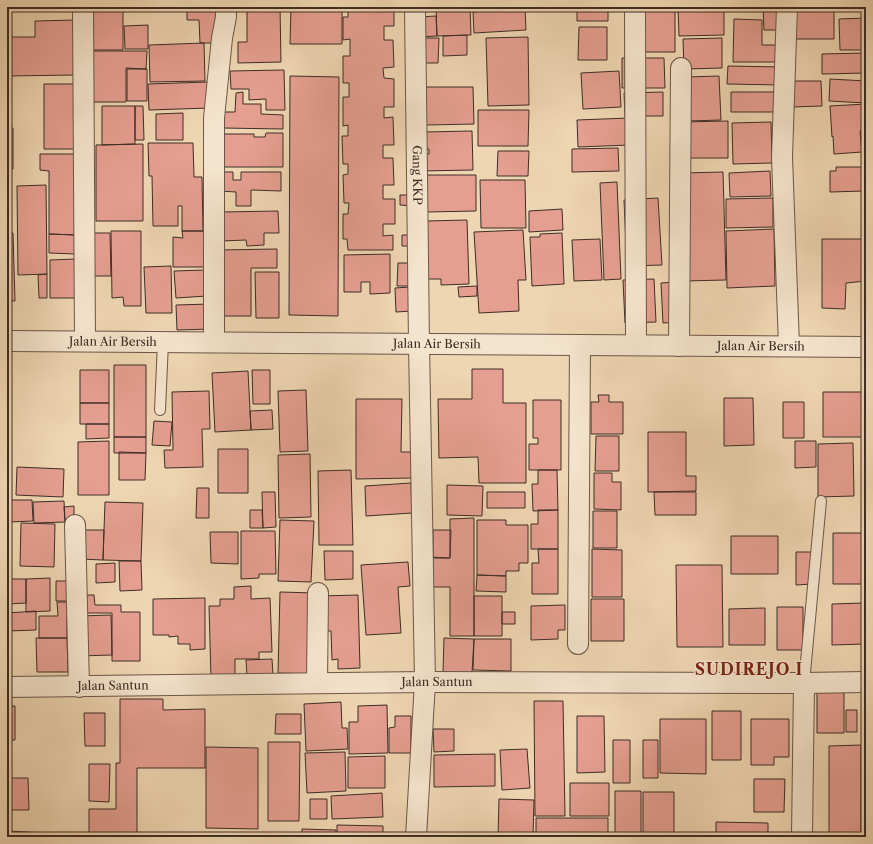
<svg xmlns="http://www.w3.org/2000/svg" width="873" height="844" font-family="'Libre Caslon Text',serif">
<rect width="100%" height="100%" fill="#efd6b2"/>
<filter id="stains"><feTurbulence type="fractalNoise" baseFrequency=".005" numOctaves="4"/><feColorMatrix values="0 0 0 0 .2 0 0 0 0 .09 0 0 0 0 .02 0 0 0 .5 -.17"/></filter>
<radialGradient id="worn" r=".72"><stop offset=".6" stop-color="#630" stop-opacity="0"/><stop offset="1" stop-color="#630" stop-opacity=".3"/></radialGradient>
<path fill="#e59f91" stroke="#3e2d26" d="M92 7H123V50H91Z
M187 7H219V43H200L199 20H187Z
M247 7H280L281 62 238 63V42H247Z
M348 7H394V26H384V40H393L394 67 383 68 384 78 394 79V107H384V118L393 117 394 145H383V158H393L394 185H383V199H395V224H383V236L393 235V250H348L347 239H343V214H348L349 203H344L343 175 348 174V164H343L342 136H348V125L343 126V97H349V83H343V56H350V39L343 40V17H348Z
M436 7H470L471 35 437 36Z
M474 7H489L490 10 474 11Z
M489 7H525V8L490 10Z
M577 7H608V21H577Z
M626 7H675V52H626Z
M678 7H724V35L679 36Z
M763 7H783L784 30H764Z
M792 7H834V39H792Z
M839 7H866V9H839Z
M291 8H342V44H290Z
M525 8 526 30 474 33 473 12Z
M436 16 437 36 419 37V17Z
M866 18V42H864V50H840L839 19Z
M734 19 762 20V45H777L776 62H733Z
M75 20V75L7 76V37H35V21Z
M148 25V49H125L124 26Z
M579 27H607V60H578Z
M467 35V55L443 56V36Z
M528 37 529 105 488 106 486 38Z
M423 38H439L438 63H422Z
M722 38V68L684 69 683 39Z
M204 43 205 81 150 82 149 45Z
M92 51H147L146 69 126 68V102H92Z
M865 53 866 73 822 74V54Z
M622 58H664L665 88H622Z
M728 66 781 67 780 85 727 84Z
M127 69H147V101H127Z
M284 70 285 110H266V99L249 100V89H231L230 71Z
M619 71 621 107 583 109 581 73Z
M290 76 339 77 338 316 289 315Z
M719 76 721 120 688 121 686 77Z
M830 79 866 81V103L829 101Z
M791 81H821L822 106 792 107Z
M208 82 209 108 149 110 148 84Z
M44 84H75V149H44Z
M7 85H9L10 123H7Z
M425 87H473L474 124 426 125Z
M243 92V104H261V114L283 115V129L222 128V112H235L236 93Z
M663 92V116H625L624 93Z
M731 92H781L782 112H731Z
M866 104V130L860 131 862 152 834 154 833 136 832 137 830 106Z
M102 106H135V144L102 145Z
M135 106H143L144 140H135Z
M478 110H529L528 146H478Z
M183 113V140H156V114Z
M629 118 630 145 578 147 577 120Z
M728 121V158H683L682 122Z
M771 122 772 163 733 164 732 123Z
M7 128H13V169H7Z
M472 131 473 170 421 171V154H429V149H425L424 132Z
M266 133H283V167H219V134H254V137H265Z
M148 143H193L194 177H202L203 231H182V206H178V226H153L152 176H149Z
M143 144V221H96V145Z
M618 148 619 171 572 172V149Z
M498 151H529L528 176H497Z
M40 154H77L76 235 49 234V171L40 170Z
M836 167H866V178H863L864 191 830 192V171H836Z
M770 171 771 196 730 197 729 173Z
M219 172H233V180H241V172H281V191L251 190V206H236V192L219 191Z
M723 172 726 280 684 281 681 173Z
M7 173H11V212H7Z
M426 175H476V211L427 212Z
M480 180H525L526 228H481Z
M617 182 621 279 604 280 600 183Z
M46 185 47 274 18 275 17 186Z
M400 195H413L414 206 400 205Z
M658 198 662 265 627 266 624 200Z
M773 198V227L726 228V199Z
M562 209 563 230 529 232V211Z
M278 211 279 233H264V245L247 246 246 240 222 241 221 212Z
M467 220 469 284 441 285V279H428L426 221Z
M774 229 775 286 727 288 726 231Z
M523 230 526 280H518L519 311 479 313 474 232Z
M111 231H141V306H124L123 297 112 298Z
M182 231H207V267H173V237L183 238Z
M7 233H13L15 301H7Z
M89 233H110L111 276H89Z
M562 233 564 284 532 286 530 237H540V234Z
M49 234 76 235V254L49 253Z
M402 235H411V246H402Z
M600 239 602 280 574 281 572 240Z
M822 239H866V281L846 283 845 309 822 308Z
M277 249V268H251V316H220V250Z
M390 254V293L370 294V282H361V292H344V255Z
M75 259 76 298H50V260Z
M398 263H409V286H397Z
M171 266 172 313H146L144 267Z
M205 270 207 296 176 298 174 271Z
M255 272H279V318H256Z
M47 274V298H39L38 275Z
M654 279 656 322 625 323 623 280Z
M676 282 678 322 663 323 661 283Z
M477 286V296L459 297 458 287Z
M410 287 412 311 396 312 395 288Z
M210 304 211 329 177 330 176 305Z
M114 365H146V437H114Z
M472 369H503V403H526V483H479L478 457 439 458 438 399H472Z
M80 370H109V403H80Z
M252 370H270V404H253Z
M248 371 251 430 215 432 212 373Z
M306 390 308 451 280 452 278 391Z
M209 391 210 429H202L203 467 165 468 164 450H173L172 392Z
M823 392H862V437H823Z
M598 395H609V402H623V434H591V402H599Z
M724 398H753L754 445 724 446Z
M356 399H402L401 452H412V478L356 479Z
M533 400H561V470H529V444H538V438H533Z
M783 402H804V438H783Z
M80 403H109V424H80Z
M272 410 273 429 251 430 250 411Z
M154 421 172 422 170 446 152 445Z
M86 424H109V438L86 439Z
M648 432H686V476H696V491L648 492Z
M596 436H619V471H595Z
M114 437H146V453H114Z
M109 441V495H78V442Z
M795 441H816V467L795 468Z
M853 443 854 496 818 497V444Z
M218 449H248V493H218Z
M119 452 146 453 145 480H119Z
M310 454 311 517 279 518 278 455Z
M17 467 64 469 63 497 16 495Z
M351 470 353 545H319L318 471Z
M538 470H557L558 510 533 511 532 484H538Z
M594 473H612V482H621V510L594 509Z
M411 483 412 513 366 516 365 486Z
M447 485 483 486 482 516 447 515Z
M197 488H209V518H196Z
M262 492H275L276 527 263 528Z
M487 492H525V508H487Z
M654 492H696V515H655Z
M9 500H32L33 521 10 522Z
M64 501 65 522 34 523 33 502Z
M105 502 143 503 141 561 103 560Z
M74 506V521L65 522 64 507Z
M250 510H262L263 528H250Z
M538 510H558V549H531V524H538Z
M593 511H617V548H593Z
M474 518V636H450V587H428V557L450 558V519Z
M280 520 314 521 311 582 278 581Z
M477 520H506V525H528V563H519V571H506V576L477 575Z
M21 523 55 524 54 567 20 566Z
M81 530H104L103 560 80 559Z
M433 530H451L450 558H433Z
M241 531H275L276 574H259V578L241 579Z
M210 532H238V564L211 563Z
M833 533H862V584H833Z
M731 536H778V574H731Z
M538 549H558V594H532V563H539Z
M592 549 622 550V597H592Z
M324 551H353V579L325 580Z
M796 552H812V584L796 585Z
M119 561H141L142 590 120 591Z
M408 562 410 586 398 587 401 633 366 635 361 565Z
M115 563V582L96 583V564Z
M676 565H722L723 647H677Z
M477 575 506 576V592L476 591Z
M50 578V611L26 612V579Z
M7 579H26V603L7 604Z
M56 581H73L72 601H56Z
M251 586V599L270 598 272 652H259V659H235V677L211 678 209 606H220V599H234V587Z
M280 592 315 593 313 674 278 673Z
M79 595H94L95 605H121V612H140V661H112V613H80Z
M358 595 360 668 338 669V659L332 660 331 631H320V596Z
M474 596H502V636H474Z
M205 598V649L190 650V644H178V636L169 637V635H153V599Z
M591 599H624V641H591Z
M57 602H72L73 616H67V638H39V616H58Z
M864 603V644L832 645V604Z
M565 605V630H558V639L531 640V606Z
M777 607H803V650H777Z
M765 608V645H729V609Z
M36 611V630L7 631V613Z
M502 612H515V624H502Z
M111 615 112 655 79 656 78 616Z
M36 638H67L68 672H37Z
M444 638 474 639 472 673 443 672Z
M474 639H511V671L473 670Z
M272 659 273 675 247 677 246 660Z
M817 688H844V733H817Z
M120 699H163V710L205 709V768H137V837H89V809H116V763H120Z
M534 701H563L565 816H535Z
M341 702 342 728H347L348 749 306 751 304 704Z
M387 705 388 753 349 754V722H358V706Z
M7 706H15V740H7Z
M846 710H857V732H846Z
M712 711H741V760H712Z
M84 713H105V746H85Z
M276 714H301V734H275Z
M395 716H411V753H389V728L395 727Z
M577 716H604L605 772 577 773Z
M660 719H706V774L660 773Z
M751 719H789V757H774V765H751Z
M433 729H454V751L434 752Z
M613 740H630V783H613Z
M643 740H658V778H643Z
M268 742H300L299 821H268Z
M861 745V836H829V746Z
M206 747 258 748V829L206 828Z
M527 749 530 788 502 790 500 750Z
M345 752 346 791 307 793 305 753Z
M495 754V786L434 787V755Z
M385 756V788H348V757Z
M89 764H110L109 802 89 801Z
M7 778H28L29 810H7Z
M754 779H785L784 812H754Z
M570 783H609V816H570Z
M615 791H641V837H615Z
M643 792H674V837H643Z
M382 793 383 817 332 819 331 796Z
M310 799H327V819H310Z
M499 799 534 800 533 837H498Z
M536 818H608V837H536Z
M716 822 768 823V837H716Z
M337 825 383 826V837H337Z
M302 829 336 830V837H302Z
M7 831 46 833V837H7Z
M290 833V837H261L260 834Z"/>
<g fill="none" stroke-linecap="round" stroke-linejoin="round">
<g stroke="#6a5749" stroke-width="12">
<path id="lane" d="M160 410 163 342
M804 683 821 501"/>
</g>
<g stroke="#6a5749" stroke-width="22">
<g id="street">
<path d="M83 7 85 341"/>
<path id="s1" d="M415 7 419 344 425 682 416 837"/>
<path d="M635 7 636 345"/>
<path d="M787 7 782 157 789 346"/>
<path id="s2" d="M7 341 866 347"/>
<path d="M214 342V118L222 38 226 17V7"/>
<path d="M679 346 681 68"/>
<path d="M75 525 79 687"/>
<path d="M578 644 580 345"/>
<path d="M317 683 318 593"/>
<path id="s3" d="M7 687 425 682 804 683 866 682"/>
<path d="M802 837 804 683"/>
</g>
</g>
<use href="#lane" stroke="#f5e4cd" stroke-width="10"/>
<use href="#street" stroke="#f5e4cd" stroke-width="20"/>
</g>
<g text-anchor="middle" stroke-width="3.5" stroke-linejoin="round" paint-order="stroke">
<g font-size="12" fill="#3e2d26" stroke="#f5e4cd">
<text dy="4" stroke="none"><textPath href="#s1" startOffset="168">Gang KKP</textPath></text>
<text dy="4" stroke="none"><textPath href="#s2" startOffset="106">Jalan Air Bersih</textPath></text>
<text dy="4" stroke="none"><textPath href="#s2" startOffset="430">Jalan Air Bersih</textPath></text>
<text dy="4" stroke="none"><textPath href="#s2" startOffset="754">Jalan Air Bersih</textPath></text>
<text dy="4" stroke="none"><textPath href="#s3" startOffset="430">Jalan Santun</textPath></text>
<text dy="4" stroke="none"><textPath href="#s3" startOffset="106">Jalan Santun</textPath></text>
</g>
<g font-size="16" font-weight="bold" letter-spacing="1" fill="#7a1f14" stroke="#f5e4cd">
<text x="749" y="675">SUDIREJO I</text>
</g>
</g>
<rect width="873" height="844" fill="none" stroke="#efd6b2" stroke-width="24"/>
<rect x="8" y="8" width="857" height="828" fill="none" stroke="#3e2d26" stroke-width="2"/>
<rect x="12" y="12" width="849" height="820" fill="none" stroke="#3e2d26"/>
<rect width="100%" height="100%" filter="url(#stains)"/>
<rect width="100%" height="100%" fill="url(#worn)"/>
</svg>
